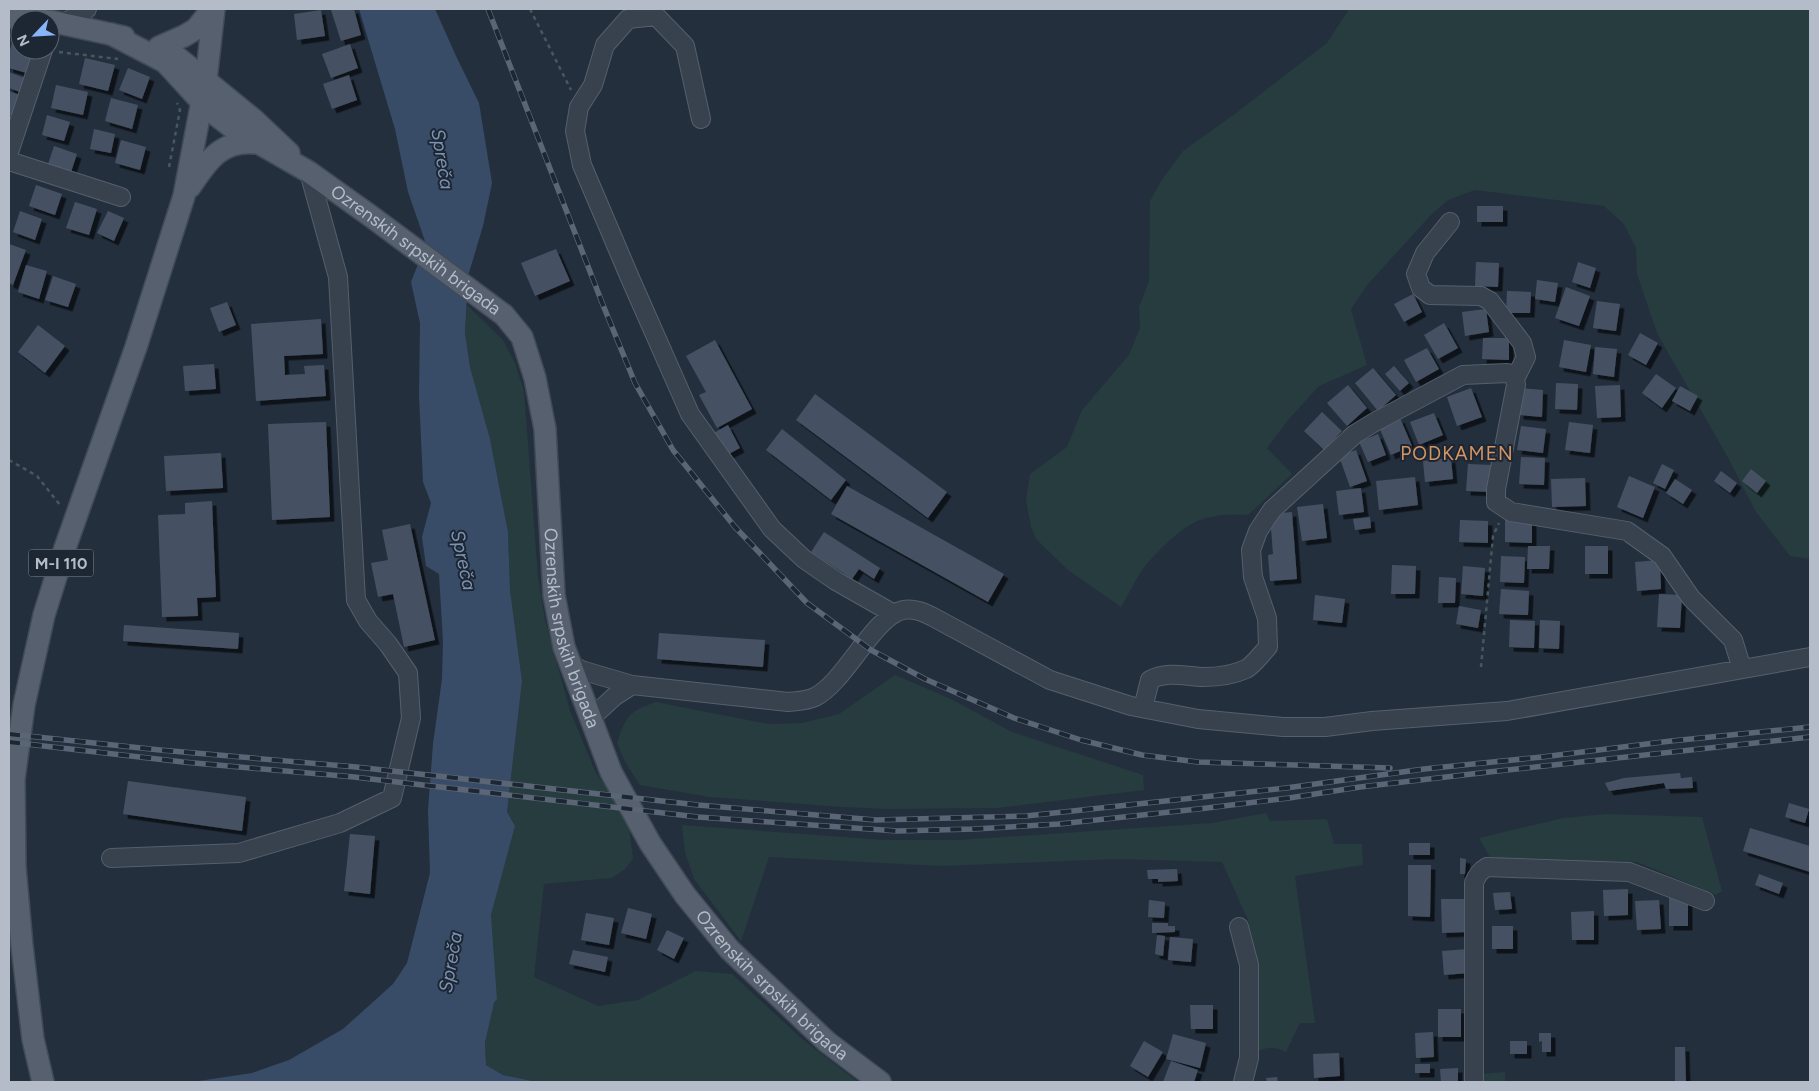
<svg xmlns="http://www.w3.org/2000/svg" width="1819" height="1091" font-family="Figtree,sans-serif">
<defs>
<filter id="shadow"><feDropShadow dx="4.5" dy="4.5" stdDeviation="0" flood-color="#0009"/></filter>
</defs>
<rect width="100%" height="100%" fill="#242f3e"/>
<path fill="#263c3f" d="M1349 9H1810V559L1790 556 1756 512 1727 456 1657 333 1637 274 1636 248 1624 224 1604 206 1475 190 1448 200 1430 216 1368 284 1351 309 1367 365 1319 386 1288 420 1267 448 1292 474 1248 515C1234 514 1220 514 1206 518 1183 524 1160 549 1145 566 1136 578 1129 594 1121 607L1068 570 1036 539 1031 527 1026 500 1030 474 1067 447 1082 410 1129 355 1140 328 1139 307 1149 281 1150 201 1161 181 1183 151 1236 113 1327 43Z
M467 305 503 340 515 363 524 391 538 576 545 620 570 711 596 773 628 817 633 859 625 869 612 878 544 884 534 977 598 1006 638 1000 696 971 732 974 801 1038 858 1082H537L503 1075 486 1065 485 1043 494 1003 497 999 491 915 515 826 507 812 522 681 510 590 508 532 490 439 470 367 465 333Z
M895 675 951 699 1012 732 1143 775 1144 790 997 808 886 809 844 807 709 797 640 785 625 762 617 743C626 716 628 712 656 702L768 724 802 723 839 714Z
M1266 813 1270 821 1327 819 1334 844H1362L1363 865 1295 876 1315 1023H1300L1286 1052C1274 1046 1265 1046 1255 1054V961L1248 920 1222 862 1117 859 940 866 769 857 741 941 694 879 685 852 682 825 884 840H959L1212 823Z
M1607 814 1702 817 1722 891 1716 895 1637 862 1491 859 1479 838 1563 818Z
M1505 1072V1082H1481V1074Z"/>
<path fill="#394c67" d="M359 9H435L456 56 479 103 492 183 483 226 468 276 465 333 470 367 490 439 508 532 510 590 522 681 507 812 515 826 491 915 497 999 494 1003 485 1043 486 1065 503 1075 537 1082H192L252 1073 289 1060 343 1029 393 984 407 963 430 873 428 810 433 744 442 679 443 641 439 574 426 566 422 537 431 503 423 482 419 395 420 323 411 282 426 244 408 192 395 129Z"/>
<path fill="#455162" filter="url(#shadow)" d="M335 9H354L361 35 341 41 331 10Z
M321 10 325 36 297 40 294 14Z
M12 43 20 45V50H37L30 74 9 68V53Z
M350 44 358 68 331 78 322 54Z
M85 58 115 65 108 91 79 84Z
M128 68 150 77 142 99 119 90Z
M9 72 25 78 20 92 9 88Z
M349 75 357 100 332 109 323 84Z
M56 85 88 92 83 115 51 108Z
M9 91 20 95 13 116 9 115Z
M111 98 138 105 132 129 105 121Z
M47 115 70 122 64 141 42 135Z
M94 129 115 134 111 153 90 149Z
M121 140 146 147 140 170 115 163Z
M54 146 77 154 70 175 47 167Z
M36 185 62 194 55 215 29 206Z
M75 202 97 209 89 235 66 228Z
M1477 206H1503V222H1477Z
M20 211 42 219 35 240 13 232Z
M108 211 124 218 114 241 97 233Z
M9 244 26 250 13 285 9 283Z
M556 249 570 281 535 296 521 263Z
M1476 262 1499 263 1498 287 1475 286Z
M1578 262 1596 268 1590 288 1572 282Z
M26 265 47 271 39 299 18 292Z
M53 276 76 284 68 307 45 300Z
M1537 280 1558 283 1555 302 1535 299Z
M1566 287 1590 296 1579 326 1555 318Z
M1507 291 1531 292 1530 313H1506Z
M1413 294 1422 312 1404 322 1394 304Z
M1597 301 1620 304 1616 331 1593 328Z
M227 302 236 325 219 332 210 308Z
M1486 309 1489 332 1465 336 1462 312Z
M321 319 323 354 284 356 285 375 305 374 304 366 324 365 326 396 256 401 251 324Z
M1444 323 1458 348 1438 359 1424 335Z
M38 325 65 346 45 373 18 352Z
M1640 333 1658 343 1646 365 1628 355Z
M1483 338H1509V360L1482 359Z
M715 340 752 409 717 428 699 395 706 392 686 356Z
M1564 340 1591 345 1586 372 1559 367Z
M1595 347 1617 349 1614 377 1593 374Z
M1427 348 1439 369 1416 382 1404 360Z
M214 364 216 389 185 391 183 366Z
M1394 366 1409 383 1400 391 1385 374Z
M1373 368 1396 395 1378 411 1355 383Z
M1656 374 1676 388 1662 408 1642 393Z
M1556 383 1578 384 1577 410 1555 409Z
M1348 385 1367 408 1347 426 1327 403Z
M1620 385 1621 417 1597 418 1595 386Z
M1680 386 1698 396 1690 411 1672 401Z
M1471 388 1482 417 1457 426 1447 397Z
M1520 388 1543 390 1542 417 1519 415Z
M815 394 947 492 928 518 796 420Z
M1322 412 1342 431 1324 450 1304 431Z
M1434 413 1443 435 1419 445 1410 422Z
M1400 418 1412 446 1391 455 1379 427Z
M326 422 330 517 272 520 268 424Z
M1569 422 1593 425 1590 453 1565 450Z
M728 425 740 448 725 456 712 434Z
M1521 426 1546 429 1543 453 1517 450Z
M782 429 846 480 831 500 766 450Z
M1378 434 1386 455 1368 462 1359 442Z
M1356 450 1367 481 1350 487 1339 456Z
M221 453 223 488 166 491 164 456Z
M1521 457 1545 458 1544 485 1519 484Z
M1451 458 1453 479 1425 482 1423 461Z
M1468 464 1493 465 1492 492 1466 491Z
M1662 464 1674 470 1665 489 1653 483Z
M1751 469 1766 481 1757 493 1742 481Z
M1721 471 1737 483 1730 493 1714 481Z
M1629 476 1655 487 1643 518 1617 507Z
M1415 477 1418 505 1379 510 1376 481Z
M1585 478 1586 506 1552 507 1551 479Z
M1675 479 1692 490 1683 504 1666 493Z
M847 486 1004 574 988 602 831 514Z
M1361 488 1364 512 1339 515 1336 491Z
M212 501 216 597 197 598 198 616 162 617 158 515 185 514V503Z
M1323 504 1327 538 1302 541 1297 507Z
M1292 512 1297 579 1270 581 1268 555 1273 554 1270 514Z
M1370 517 1371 528 1355 530 1353 519Z
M1505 517H1532V543L1505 542Z
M1460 520 1488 521V543L1459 542Z
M410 524 435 640 404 647 393 594 378 597 371 563 388 560 382 530Z
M824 532 880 568 874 579 859 569 852 579 811 552Z
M1528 546H1550L1549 569H1527Z
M1585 546H1608V574H1585Z
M1501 556 1525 557 1524 583 1500 582Z
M1660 560 1661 589 1637 591 1635 562Z
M1392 565 1416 566 1415 594H1391Z
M1463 566 1485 568 1483 596 1461 594Z
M1439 577 1456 578 1455 603H1438Z
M1501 589 1529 591 1528 615 1499 614Z
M1659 594 1682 595 1680 628 1657 627Z
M1315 595 1345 599 1342 623 1313 620Z
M1459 606 1481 610 1478 628 1456 624Z
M1510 620 1535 621 1534 648 1509 647Z
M1540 620 1560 621 1559 649 1539 648Z
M124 625 239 633 238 649 123 641Z
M659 633 765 640 763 667 657 659Z
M1680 773 1681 778 1692 777 1693 788 1666 789 1664 783 1609 791 1605 783 1624 778Z
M128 781 246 797 242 831 123 814Z
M1789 803 1809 809 1805 823 1785 817Z
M1750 828 1810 846V872L1743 851Z
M350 834 375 836 370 894 344 891Z
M1409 843H1430V855H1409Z
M1460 858 1466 859 1465 874H1460Z
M1408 865H1431L1430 917 1408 916Z
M1177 869 1178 881 1158 882V879H1148L1147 870Z
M1759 874 1783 883 1779 894 1755 885Z
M1628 889V915L1604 916 1603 890Z
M1510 892 1512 909 1495 910 1493 893Z
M1669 898H1688V926H1669Z
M1441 899H1468L1469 932 1442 933Z
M1149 900 1165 902 1164 918 1148 917Z
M1659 900 1661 929 1637 930 1635 901Z
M628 908 652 914 646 939 621 933Z
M1594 911V940H1572L1571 912Z
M586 913 614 918 609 945 581 940Z
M1152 923H1168V926H1175V932L1152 933Z
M1492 926H1513V949H1492Z
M667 930 684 938 674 959 657 950Z
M1157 935 1165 936 1163 956 1155 954Z
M1170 937 1193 939 1191 962 1168 960Z
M1468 949 1470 973 1444 975 1442 951Z
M573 950 608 957 605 972 569 964Z
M1190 1005H1213V1029H1191Z
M1438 1009H1461V1037H1438Z
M1433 1032 1434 1057 1416 1058 1415 1033Z
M1539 1033H1551V1052H1542V1041L1539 1042Z
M1173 1034 1206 1043 1200 1068 1166 1059Z
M1144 1041 1163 1052 1148 1077 1130 1066Z
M1510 1041H1527V1054H1510Z
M1675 1047H1685L1686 1082H1675Z
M1339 1053 1340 1076 1314 1078 1313 1054Z
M1171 1061 1198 1070 1194 1082H1163Z
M1415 1064H1430V1073H1415Z
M1458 1068V1082H1441L1440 1069Z
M1277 1077 1278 1082H1267L1266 1078Z"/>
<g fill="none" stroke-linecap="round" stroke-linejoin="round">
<g stroke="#565f6c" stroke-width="20">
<path id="minor" d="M63 24 87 9
M701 119 685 46 656 16 628 19 605 45 593 85 579 107 575 131 582 165 630 278 690 414 772 529 804 559 836 581 894 614
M9 152 43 50
M9 161 121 197
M1450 222 1425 253 1416 274 1421 288 1430 295 1481 296 1490 301 1522 343 1526 357 1515 379
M570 664 581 670 632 685 788 702C797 701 807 701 815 697 845 682 874 616 903 610 914 608 923 612 933 617L1050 680 1131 706 1198 719 1283 727H1325L1372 721 1507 711 1810 657
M1143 708 1150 680C1166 671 1185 676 1203 677 1217 677 1233 675 1246 669 1254 665 1261 654 1268 647L1267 618 1253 577 1251 550 1258 531 1272 510 1355 434 1373 423 1463 375 1507 373 1512 374 1515 379 1516 385 1496 489V502L1511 512 1627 531 1662 556 1691 598 1733 640 1742 669
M590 719 615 696 632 685
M111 858 239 853 340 823 392 798 411 718 408 673 388 644 368 621 356 600 338 277 309 172
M1239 927 1249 965V1058L1243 1082
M1474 1082V883C1477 875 1480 871 1487 867L1629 872 1705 901"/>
</g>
<g stroke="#414a57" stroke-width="24">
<g id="major">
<path d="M9 17 43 20"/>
<path d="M50 21 124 37"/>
<path id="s1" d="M111 34 165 62 208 109 234 129 309 172 372 217 504 315 522 337 535 378 545 429 554 595 564 647 611 772 650 843 685 895 729 949 827 1042 880 1082"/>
<path d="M159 47 184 36 196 29 212 9"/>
<path d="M165 50 177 57 253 119 289 153"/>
<path d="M190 187C207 162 220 140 255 143"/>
<path d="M43 1082 33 1039 22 946 15 867 14 779 24 705 44 615 65 548 136 347 184 196 206 80 214 9"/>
</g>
</g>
<path stroke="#44595c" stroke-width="2.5" stroke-dasharray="4 4" stroke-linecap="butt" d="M530 9 571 90
M59 52 118 59
M169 167 180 110 177 103
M9 460 37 476 60 505
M1481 667 1493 536 1499 523"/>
<use href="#minor" stroke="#38414e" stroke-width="18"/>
<use href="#major" stroke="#56606e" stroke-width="21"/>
<g stroke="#5a6575" stroke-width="5.5">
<path id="rail" d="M488 9 603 305 635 383 673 450 735 527 807 603 871 650 925 679 1014 718 1081 740 1142 755 1198 762 1390 768
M9 734 160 750 356 767 698 805 876 820 1026 816 1286 788 1424 769 1542 757 1671 741 1810 727
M9 742 183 762 354 777 698 817 897 831 974 829 1059 824 1207 808 1289 798 1360 787 1489 772 1810 737"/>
</g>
<use href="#rail" stroke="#1d2633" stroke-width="4" stroke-dasharray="11" stroke-linecap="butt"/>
</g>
<g text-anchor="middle" stroke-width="4" stroke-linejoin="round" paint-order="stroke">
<rect fill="#1d2633" stroke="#878f9c" stroke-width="1" x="28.5" y="549.5" width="65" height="27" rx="4"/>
<g font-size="16" font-weight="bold" fill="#b4bcc9">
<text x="61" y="569">M-I 110</text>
</g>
<g font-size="18" fill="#b4bcc9" stroke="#1d2633">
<text dy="6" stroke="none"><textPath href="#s1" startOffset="376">Ozrenskih srpskih brigada</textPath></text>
<text dy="6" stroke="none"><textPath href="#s1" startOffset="811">Ozrenskih srpskih brigada</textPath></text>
<text dy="6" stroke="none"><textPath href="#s1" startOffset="1231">Ozrenskih srpskih brigada</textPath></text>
</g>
<g font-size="19" font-style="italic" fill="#7c92b1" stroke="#1d2633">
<text transform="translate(443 159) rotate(81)" y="7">Spreča</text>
<text transform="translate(464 560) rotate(78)" y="7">Spreča</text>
<text transform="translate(450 962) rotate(-80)" y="7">Spreča</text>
</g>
<g font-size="19" letter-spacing="1" fill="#d59563" stroke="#1d2633">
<text x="1457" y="460">PODKAMEN</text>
</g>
</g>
<rect width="1819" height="1091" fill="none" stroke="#b4bcc9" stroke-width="20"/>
<g transform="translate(35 35) rotate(245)"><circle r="24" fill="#1d2633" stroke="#59626f"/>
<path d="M0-4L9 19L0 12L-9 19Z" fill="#8ab4f8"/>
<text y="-8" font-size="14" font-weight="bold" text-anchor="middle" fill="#b4bcc9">N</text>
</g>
</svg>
